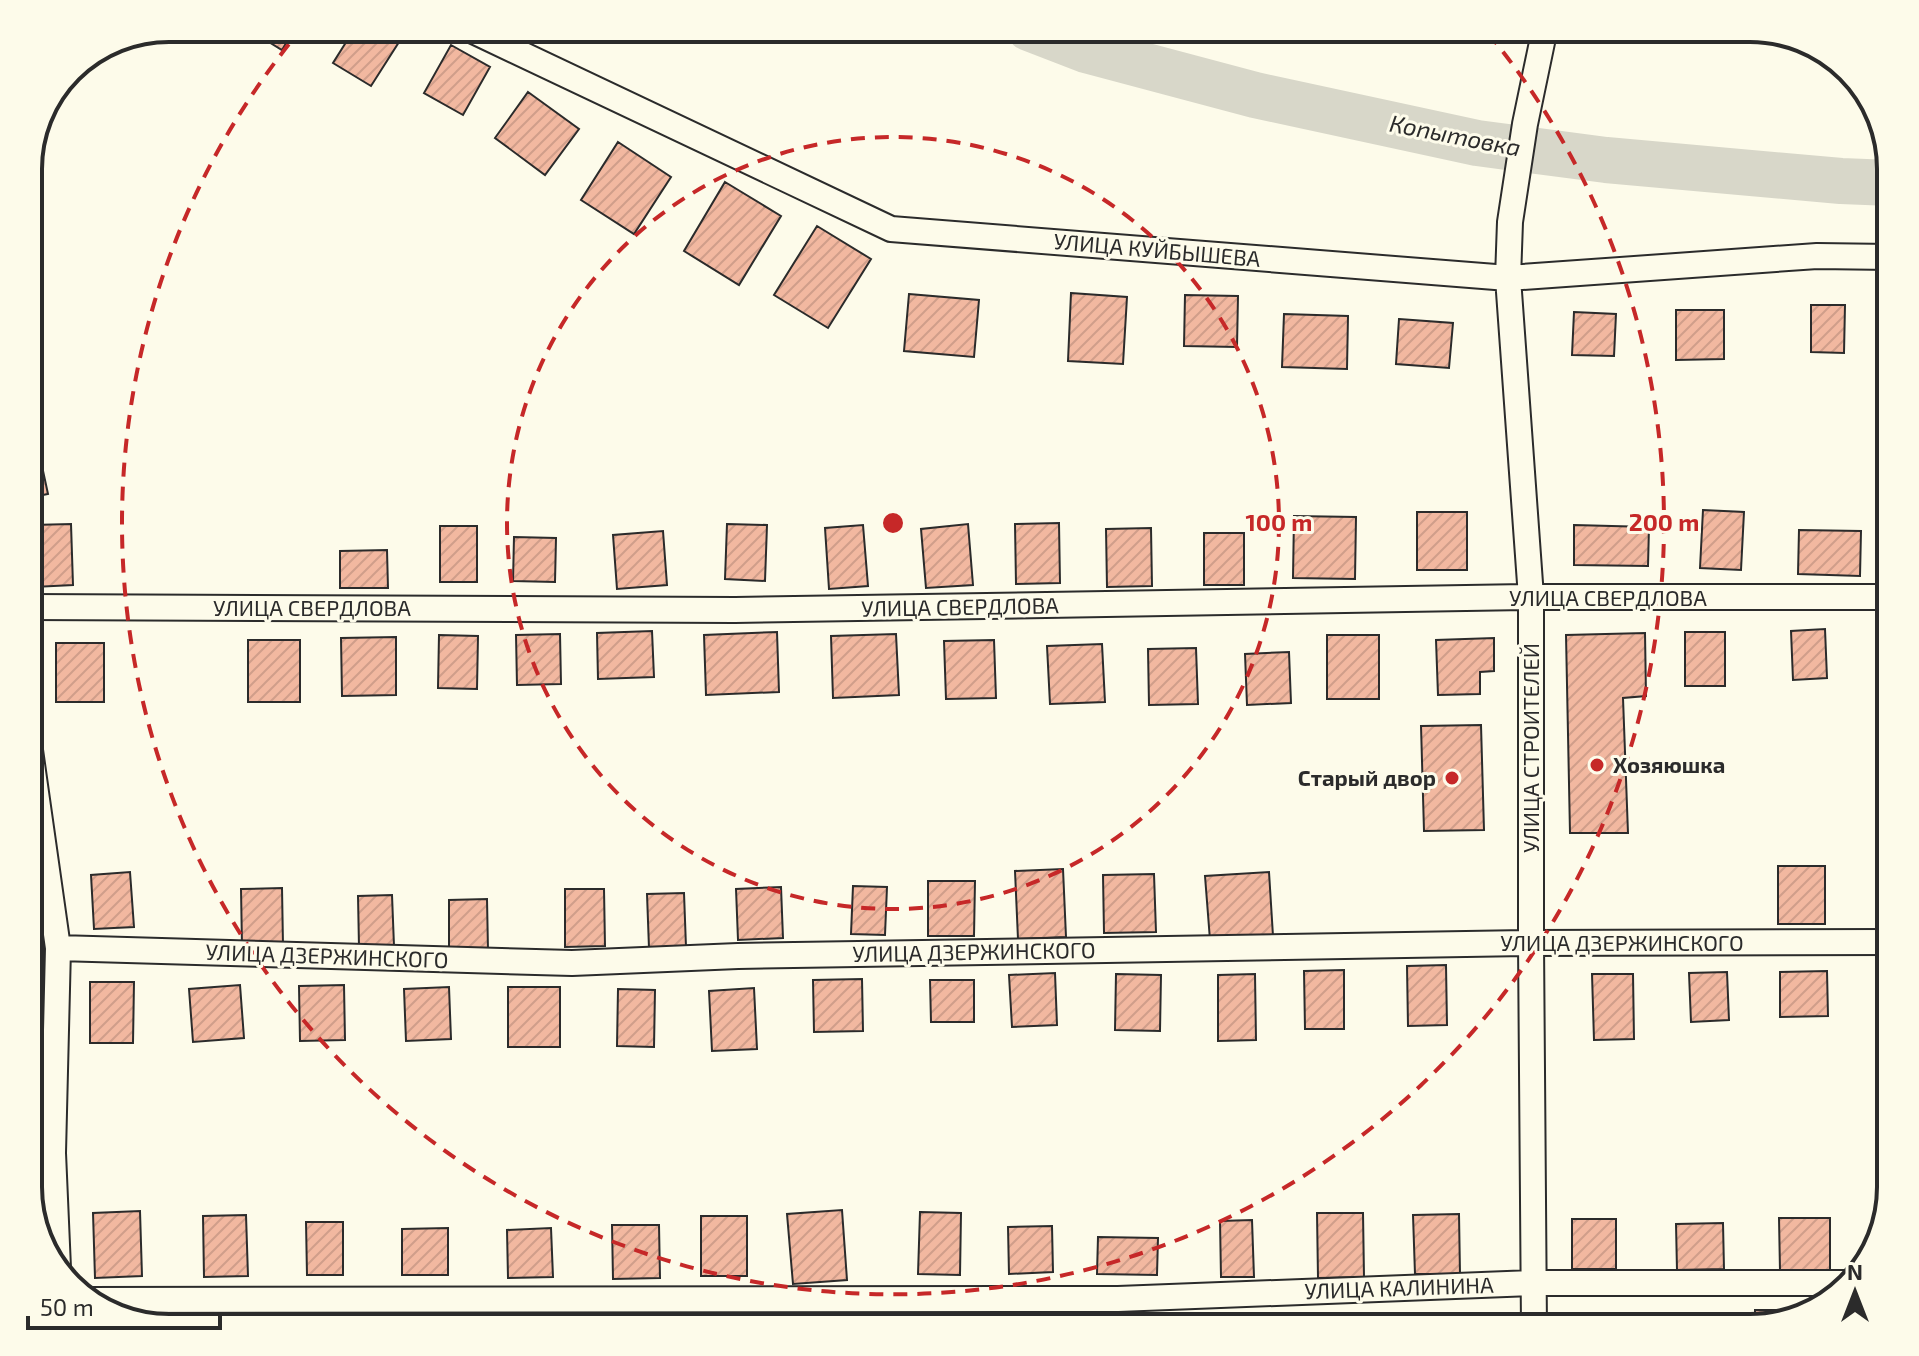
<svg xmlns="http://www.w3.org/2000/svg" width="1919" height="1356" font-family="'Exo 2',sans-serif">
<defs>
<pattern id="building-hatch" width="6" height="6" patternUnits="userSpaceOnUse" patternTransform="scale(2)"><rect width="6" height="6" fill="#f2b8a0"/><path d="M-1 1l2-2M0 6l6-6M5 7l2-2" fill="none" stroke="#d09e8a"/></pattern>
</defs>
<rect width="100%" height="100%" fill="#fdfbea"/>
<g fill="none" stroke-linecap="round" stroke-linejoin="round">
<path stroke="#d8d7c9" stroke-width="46" d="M1029 28 1086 50 1255 95 1477 143 1606 160 1841 181 1891 183"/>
</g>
<path fill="url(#building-hatch)" stroke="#2b2b2b" stroke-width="2" d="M246 28H295L282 50Z
M355 28H401L406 31 371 86 333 63Z
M1420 28H1447L1446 34Z
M451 45 490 67 463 115 424 93Z
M528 92 579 129 545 175 495 138Z
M618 142 671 177 634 234 581 200Z
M725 182 781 216 739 285 684 251Z
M817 226 871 259 828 328 774 295Z
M1071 293 1127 297 1123 364 1068 361Z
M909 294 979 300 974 357 904 351Z
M1185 295 1238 296 1237 347 1184 346Z
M1811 305H1845L1844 353 1811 352Z
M1676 310H1724V359L1676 360Z
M1574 312 1616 314 1614 356 1572 355Z
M1284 314 1348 316 1347 369 1282 367Z
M1399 319 1453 323 1449 368 1396 364Z
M34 429 48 494 28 498V431Z
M1703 510 1744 512 1741 570 1700 568Z
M1417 512H1467V570H1417Z
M1294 516 1356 517 1355 579 1293 578Z
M1059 523 1060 583 1016 584 1015 524Z
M71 524 73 585 34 587 32 525Z
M727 524 767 525 765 581 725 579Z
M968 524 973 585 926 588 921 529Z
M863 525 868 586 829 589 825 528Z
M1574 525 1649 527 1648 566 1574 565Z
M440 526H477V582H440Z
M1151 528 1152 586 1107 587 1106 529Z
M1799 530 1861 531 1860 576 1798 574Z
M663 531 667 585 617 589 613 535Z
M1204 533H1244V585H1204Z
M514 537 556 538 555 582 513 581Z
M387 550 388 588H340V551Z
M1825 629 1827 678 1793 680 1791 631Z
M652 631 654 677 598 679 597 633Z
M777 632 779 692 706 695 704 635Z
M1685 632H1725V686H1685Z
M1645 633 1646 696 1623 698 1628 833H1570L1566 635Z
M560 634 561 684 517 685 516 635Z
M896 634 899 695 833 698 831 636Z
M439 635 478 636 477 689 438 688Z
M1327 635H1379V699H1327Z
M396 637V695L342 696 341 638Z
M1494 638V671L1480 672V694L1438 695 1436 640Z
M248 640H300V702H248Z
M994 640 996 698 946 699 944 641Z
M56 643H104V702H56Z
M1102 644 1105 702 1050 704 1047 646Z
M1196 648 1198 704 1149 705 1148 649Z
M1289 652 1291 703 1247 705 1245 654Z
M1481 725 1484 830 1424 831 1421 726Z
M1778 866H1825V924H1778Z
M1063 869 1066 937 1018 939 1015 871Z
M130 872 134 927 94 929 91 875Z
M1269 872 1273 936 1210 940 1205 876Z
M1154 874 1156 932 1104 933 1103 875Z
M928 881H975L974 936H928Z
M853 886 887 887 885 935 851 934Z
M781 887 783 938 738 940 736 889Z
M282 888 283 945 242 946 241 889Z
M565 889H604L605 946 565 947Z
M684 893 686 947 649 948 647 894Z
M392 895 394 946 359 947 358 896Z
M487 899 488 950 449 951V900Z
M1446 965 1447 1025 1408 1026 1407 966Z
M1344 970V1029H1305L1304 971Z
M1891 970V1019H1888L1887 971Z
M1827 971 1828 1016 1780 1017V972Z
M1727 972 1729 1020 1691 1022 1689 973Z
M1055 973 1057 1025 1012 1027 1009 975Z
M1116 974 1161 975 1160 1031 1115 1030Z
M1255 974 1256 1040 1218 1041V975Z
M1592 974H1633L1634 1039 1594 1040Z
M862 979 863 1031 814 1032 813 980Z
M930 980H974V1022H931Z
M90 982H134L133 1043H90Z
M240 985 244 1038 193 1042 189 989Z
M344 985 345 1040 300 1041 299 986Z
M449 987 451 1039 406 1041 404 989Z
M508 987H560V1047H508Z
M754 988 757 1049 712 1051 709 991Z
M618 989 655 990 654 1047 617 1046Z
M842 1210 847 1280 793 1284 787 1214Z
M140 1211 142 1276 95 1278 93 1213Z
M920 1212 961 1213 960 1275 918 1274Z
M1317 1213H1363L1364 1277 1318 1278Z
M1459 1214 1460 1274H1415L1413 1215Z
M246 1215 248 1276 204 1277 203 1216Z
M701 1216H747V1276H701Z
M1779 1218H1830V1271H1780Z
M1572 1219H1616V1269H1572Z
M1252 1220 1254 1277H1221L1220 1221Z
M306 1222H343V1275H307Z
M1723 1223 1724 1269 1677 1270 1676 1224Z
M612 1225H659L660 1278 613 1279Z
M1052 1226 1053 1272 1009 1274 1008 1227Z
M448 1228V1275H402V1229Z
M551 1228 553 1277 508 1278 507 1230Z
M1098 1237 1158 1238 1157 1275 1097 1274Z
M1755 1310H1785V1320L1750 1328H1747V1326H1755Z
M1273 1314 1316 1316 1315 1328H1272Z
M1480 1318V1328H1441L1440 1319Z
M994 1323 995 1328H951V1324Z
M1576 1324 1617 1325V1328H1576Z
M364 1325V1328H311L310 1327Z
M1221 1326V1328H1166V1327Z"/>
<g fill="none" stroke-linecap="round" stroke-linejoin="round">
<g stroke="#2b2b2b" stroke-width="28">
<path id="minor" d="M467 28 891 229 1508 278 1817 256 1891 257
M28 607 735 610 1531 597H1891
M28 736 58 948 53 1153 58 1268
M58 948 572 963 738 956 1531 943 1891 942
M85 1300 1118 1299 1534 1283H1849
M1534 1328 1531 943V597L1508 278 1510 222 1525 124 1545 28"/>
</g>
<use href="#minor" stroke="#fdfbea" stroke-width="24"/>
</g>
<g fill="none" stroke="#c62828" stroke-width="4" stroke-dasharray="14 10">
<circle cx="893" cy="523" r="386"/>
<path d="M1488 33A771 771 0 1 1 298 33"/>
</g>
<g fill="#c62828" stroke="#fdfbea" stroke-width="3">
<circle cx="1597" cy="765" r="8"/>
<circle cx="1452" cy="778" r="8"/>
</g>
<g text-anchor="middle" stroke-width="6" stroke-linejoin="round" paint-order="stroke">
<g font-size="22" fill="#2b2b2b" stroke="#fdfbea">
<text transform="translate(1157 250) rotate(5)" y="8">УЛИЦА КУЙБЫШЕВА</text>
<text x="1608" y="606">УЛИЦА СВЕРДЛОВА</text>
<text transform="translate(960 607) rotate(-1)" y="8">УЛИЦА СВЕРДЛОВА</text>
<text x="312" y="616">УЛИЦА СВЕРДЛОВА</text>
<text transform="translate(1531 748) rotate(-90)" y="8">УЛИЦА СТРОИТЕЛЕЙ</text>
<text x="1622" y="951">УЛИЦА ДЗЕРЖИНСКОГО</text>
<text transform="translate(974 952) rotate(-1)" y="8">УЛИЦА ДЗЕРЖИНСКОГО</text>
<text transform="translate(327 956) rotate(2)" y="8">УЛИЦА ДЗЕРЖИНСКОГО</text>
<text transform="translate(1399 1288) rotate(-2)" y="8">УЛИЦА КАЛИНИНА</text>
</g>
<g font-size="22" font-weight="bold" fill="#2b2b2b" stroke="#fdfbea" text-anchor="start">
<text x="1613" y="773">Хозяюшка</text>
<text x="1436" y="786" text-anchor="end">Старый двор</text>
</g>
<g font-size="24" font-style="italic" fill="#2b2b2b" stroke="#fdfbea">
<text transform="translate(1455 136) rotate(11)" y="8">Копытовка</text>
</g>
</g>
<path d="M0 0H1919V1356H0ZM169 42H1750A127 127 0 0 1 1877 169V1187A127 127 0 0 1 1750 1314H169A127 127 0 0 1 42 1187V169A127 127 0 0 1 169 42Z" fill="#fdfbea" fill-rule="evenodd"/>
<path fill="none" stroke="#2b2b2b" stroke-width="4" d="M169 42H1750A127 127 0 0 1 1877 169V1187A127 127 0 0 1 1750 1314H169A127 127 0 0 1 42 1187V169A127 127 0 0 1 169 42Z"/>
<circle cx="893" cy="523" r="12" fill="#c62828" stroke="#fdfbea" stroke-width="4"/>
<g font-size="24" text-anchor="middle" font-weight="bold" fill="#c62828" stroke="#fdfbea" stroke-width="6" stroke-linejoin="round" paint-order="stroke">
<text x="1279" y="531">100 m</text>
<text x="1664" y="531">200 m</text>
</g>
<g transform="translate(1855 1292)" stroke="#fdfbea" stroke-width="6" paint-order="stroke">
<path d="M0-6L14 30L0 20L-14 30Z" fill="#2b2b2b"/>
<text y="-12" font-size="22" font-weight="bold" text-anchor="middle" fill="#2b2b2b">N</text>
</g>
<path d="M28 1316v12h192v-12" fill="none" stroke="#2b2b2b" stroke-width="4"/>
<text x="40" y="1316" font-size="24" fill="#2b2b2b" stroke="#fdfbea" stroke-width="6" paint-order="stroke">50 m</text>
</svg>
